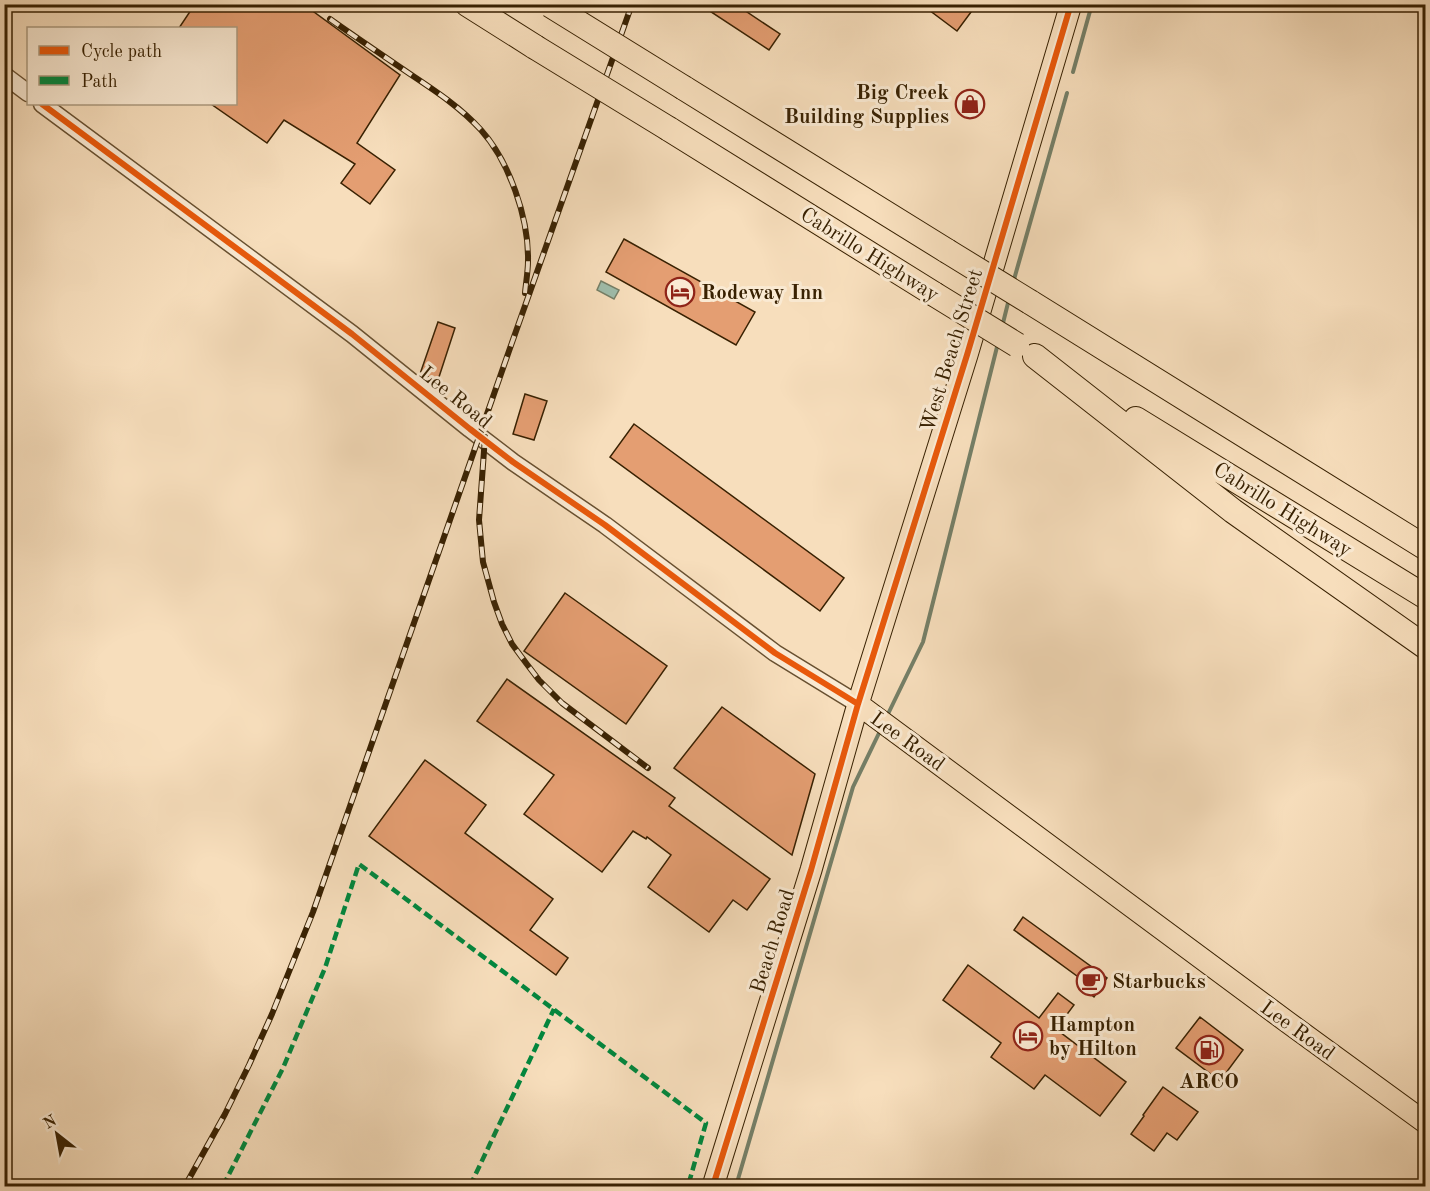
<svg xmlns="http://www.w3.org/2000/svg" width="1430" height="1191" font-family="'Old Standard TT',serif">
<rect width="100%" height="100%" fill="#f7debc"/>
<filter id="stains"><feTurbulence type="fractalNoise" baseFrequency=".00333" numOctaves="4"/><feColorMatrix values="0 0 0 0 .2 0 0 0 0 .09 0 0 0 0 .02 0 0 0 .5 -.17"/></filter>
<radialGradient id="worn" r=".72"><stop offset=".6" stop-color="#630" stop-opacity="0"/><stop offset="1" stop-color="#630" stop-opacity=".3"/></radialGradient>
<path fill="#9ebdab" stroke="#757f67" stroke-width="1.5" d="M601 281 619 290 614 299 597 290Z"/>
<g fill="none" stroke-linecap="round" stroke-linejoin="round">
<path stroke="#757f67" stroke-width="4" d="M1073 72 1092 4
M1013 283 1067 93
M1002 327 1009 299
M887 716 923 642 998 343
M736 1186 853 787 881 729"/>
</g>
<path fill="#e49e72" stroke="#382102" stroke-width="1.5" d="M195 4H303L400 75 357 143 395 170 370 204 341 183 355 164 284 120 267 143 211 104H236V28H179Z
M699 4H735L780 34 769 50Z
M921 4H977L957 31Z
M624 239 755 312 736 345 606 272Z
M438 322 455 328 438 380 420 374Z
M525 394 547 401 534 440 513 434Z
M634 424 844 578 820 611 610 457Z
M565 593 667 666 626 724 524 651Z
M507 679 675 798 669 806 770 879 747 910 733 900 709 932 648 887 671 855 647 837 646 839 633 831 602 872 524 814 554 775 477 721Z
M722 707 815 774 792 855 674 768Z
M425 760 486 805 465 833 553 899 530 930 568 958 556 975 369 836Z
M1023 917 1107 978 1094 997 1079 985 1081 979 1014 930Z
M968 965 1039 1018 1058 993 1074 1005 1056 1029 1126 1082 1100 1116 1045 1075 1034 1089 991 1057 1001 1043 943 1000Z
M1200 1017 1243 1050 1220 1081 1176 1048Z
M1163 1087 1198 1112 1177 1140 1167 1133 1154 1151 1131 1134 1144 1116 1143 1115Z"/>
<g fill="none" stroke-linecap="round" stroke-linejoin="round">
<g stroke="#685030" stroke-width="19">
<path id="minor" d="M4 75 28 93
M42 104 352 334 470 429 513 462 605 525 775 653 858 704"/>
</g>
<g stroke="#382102" stroke-width="23">
<path id="major" d="M858 704 1286 1021 1426 1123
M713 1186 811 870 858 704 967 355 1071 4"/>
</g>
<g stroke="#382102" stroke-width="26">
<path id="highway" d="M467 4 535 47
M684 88 947 251
M669 129 934 294
M1030 302 1426 548
M1035 356 1233 511 1426 647
M1136 419 1426 597"/>
</g>
<use href="#minor" stroke="#faead3" stroke-width="16"/>
<use href="#major" stroke="#f7debc" stroke-width="21"/>
<use href="#highway" stroke="#f7debc" stroke-width="24"/>
<g stroke="#382102" stroke-width="6">
<path id="rail" d="M330 19C357 38 385 57 413 76 437 92 461 108 481 130 509 161 529 218 528 261 528 271 526 282 525 293
M485 437 479 520 483 562 494 602 502 624 512 644 526 663 539 680 562 703 648 768
M185 1186 225 1114 249 1065 272 1014 313 912 509 351 632 4"/>
</g>
<use href="#rail" stroke="#faead3" stroke-width="4" stroke-dasharray="11" stroke-linecap="butt"/>
<g stroke="#382102" stroke-width="26" stroke-linecap="butt">
<path id="highway-bridge" d="M550 5 684 88
M535 47 669 129
M947 251 1030 302
M934 294 1017 345"/>
</g>
<use href="#highway-bridge" stroke="#f7debc" stroke-width="24"/>
<path stroke="#00873e" stroke-width="4.5" stroke-dasharray="9 4.5" stroke-linecap="butt" d="M223 1186 283 1068 325 968 359 864 706 1123 688 1186
M470 1186 554 1009"/>
<g stroke="#faead3" stroke-width="10">
<path id="cycleway" d="M42 104 352 334 470 429 513 462 605 525 775 653 858 704
M713 1186 811 870 858 704 967 355 1071 4"/>
</g>
<use href="#cycleway" stroke="#e8590c" stroke-width="6"/>
</g>
<defs>
<g id="shop-ring" transform="scale(1.5)"><circle r="9.5" fill="#faead3" stroke="#8f2418" stroke-width="1.5"/><path d="M-5-2.5h2.3a2.7 3.5 0 0 1 5.4 0H5L5.5 6h-11ZM-1.5-2.5h3a1.5 2.3 0 0 0-3 0Z" fill="#8f2418"/></g>
<g id="hotel-ring" transform="scale(1.5)"><circle r="9.5" fill="#faead3" stroke="#8f2418" stroke-width="1.5"/><path d="M-6-4.5h1.5V1H6V5H4.5V3h-9V5H-6ZM-4 0a1.8 1.8 0 1 1 3.6 0ZM.5 0V-2.5h3Q6-2.5 6 0Z" fill="#8f2418"/></g>
<g id="cafe-ring" transform="scale(1.5)"><circle r="9.5" fill="#faead3" stroke="#8f2418" stroke-width="1.5"/><path d="M-5.5-4.5H6V0H3Q3 3.5 0 3.5H-2.5Q-5.5 3.5-5.5 0ZM3-3.2v2h1.7v-2ZM-6 4.5H4V6H-6Z" fill="#8f2418"/></g>
<g id="fuel-ring" transform="scale(1.5)"><circle r="9.5" fill="#faead3" stroke="#8f2418" stroke-width="1.5"/><path d="M-5.5-6h7V0h2V4h1.3V-2.5L3-4.5l.8-.8L6-3V5H2.5V1h-1V6h-7ZM-4.2-4.7v3.2H.2V-4.7Z" fill="#8f2418"/></g>
</defs>
<g fill-rule="evenodd">
<use href="#shop-ring" x="970" y="104"/>
<use href="#hotel-ring" x="680" y="292"/>
<use href="#cafe-ring" x="1091" y="981"/>
<use href="#hotel-ring" x="1028" y="1036"/>
<use href="#fuel-ring" x="1209" y="1050"/>
</g>
<g text-anchor="middle" stroke-width="6" stroke-linejoin="round" paint-order="stroke">
<g font-size="21" font-weight="bold" fill="#382102" stroke="#faead3" text-anchor="start">
<text x="949" y="99" text-anchor="end">Big Creek<tspan x="949" dy="24">Building Supplies</tspan></text>
<text x="701" y="299">Rodeway Inn</text>
<text x="1112" y="988">Starbucks</text>
<text x="1049" y="1031">Hampton<tspan x="1049" dy="24">by Hilton</tspan></text>
<text x="1209" y="1088" text-anchor="middle">ARCO</text>
</g>
<g font-size="21" fill="#382102" stroke="#faead3">
<text transform="translate(870 254) rotate(32)" y="7">Cabrillo Highway</text>
<text transform="translate(951 350) rotate(-73)" y="7">West Beach Street</text>
<text transform="translate(456 397) rotate(39)" y="7">Lee Road</text>
<text transform="translate(1283 509) rotate(32)" y="7">Cabrillo Highway</text>
<text transform="translate(908 741) rotate(36)" y="7">Lee Road</text>
<text transform="translate(772 941) rotate(-73)" y="7">Beach Road</text>
<text transform="translate(1298 1030) rotate(36)" y="7">Lee Road</text>
</g>
</g>
<rect width="1430" height="1191" fill="none" stroke="#f7debc" stroke-width="24"/>
<rect x="6" y="6" width="1418" height="1179" fill="none" stroke="#382102" stroke-width="3"/>
<rect x="12" y="12" width="1406" height="1167" fill="none" stroke="#382102" stroke-width="1.5"/>
<rect x="27" y="27" width="210" height="78" fill="#faead3" stroke="#ac9a7f" stroke-width="1.5"/>
<rect x="39" y="46" width="30" height="9" fill="#e8590c" stroke="#ac9a7f" stroke-width="1.5"/>
<text x="81" y="57" font-size="18" fill="#382102">Cycle path</text>
<rect x="39" y="76" width="30" height="9" fill="#00873e" stroke="#ac9a7f" stroke-width="1.5"/>
<text x="81" y="87" font-size="18" fill="#382102">Path</text>
<g transform="translate(57 1134) rotate(329)" stroke="#faead3" stroke-width="4.5" paint-order="stroke">
<path d="M0-4.5L10 22L0 15L-10 22Z" fill="#382102"/>
<text y="-9" font-size="16" font-weight="bold" text-anchor="middle" fill="#382102">N</text>
</g>
<rect width="100%" height="100%" filter="url(#stains)"/>
<rect width="100%" height="100%" fill="url(#worn)"/>
</svg>
